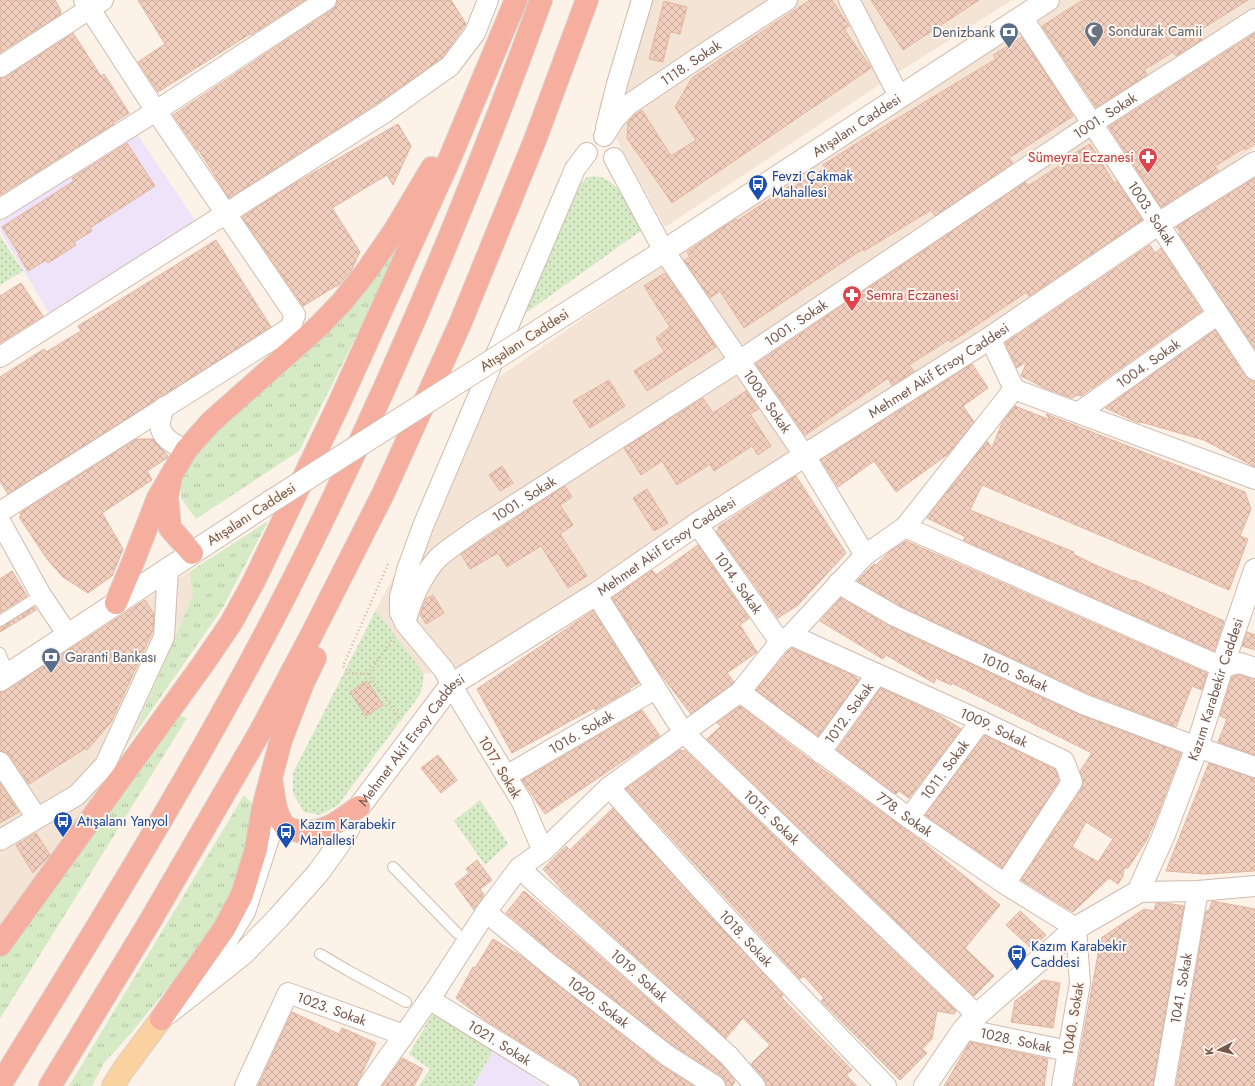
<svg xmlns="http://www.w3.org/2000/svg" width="1255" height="1086" font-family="Jost,sans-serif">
<defs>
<pattern id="grass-tufts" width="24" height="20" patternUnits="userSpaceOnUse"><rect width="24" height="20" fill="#d6eac5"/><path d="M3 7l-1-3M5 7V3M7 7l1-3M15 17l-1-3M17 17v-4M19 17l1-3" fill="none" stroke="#b2c0a2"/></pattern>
<pattern id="park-dots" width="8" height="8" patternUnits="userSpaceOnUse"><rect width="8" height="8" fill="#d6eac5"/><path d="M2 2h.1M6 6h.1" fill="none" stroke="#b2c0a2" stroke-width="1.8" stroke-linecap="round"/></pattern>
<pattern id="building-cross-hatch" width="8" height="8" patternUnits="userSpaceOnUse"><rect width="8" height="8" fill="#f1cfbe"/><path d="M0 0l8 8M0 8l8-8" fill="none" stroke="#c8ab9c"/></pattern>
</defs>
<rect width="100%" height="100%" fill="#fcf2e7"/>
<path fill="#f4e4d5" d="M632 0H1012L882 83 665 227 599 107Z
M1061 0H1255V147L1163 212 830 426 466 665 424 674 376 610 499 377 755 200Z
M189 572 193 595 132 738 0 934V693Z"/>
<path fill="#efe3f9" d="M135 131 195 220 49 313 0 231V222Z
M493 1051 546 1086H473Z"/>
<path fill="url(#grass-tufts)" d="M409 230 299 451 196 519 181 498V480L187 459Z
M268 521 222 609 132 738 193 595 189 572Z
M174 714 187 718 0 1019V958Z
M244 795 256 807 232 898 201 947 132 1032 104 1063 92 1086H69Z"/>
<path fill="url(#park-dots)" d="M587 177C591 177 596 176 600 177 619 180 633 214 642 230L519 318 577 188Z
M0 236 23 271 0 285Z
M376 610 424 674 421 693 338 805 320 815 304 812 293 793V773Z
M480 800 508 844 485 865 454 821Z
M434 1011 493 1051 473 1086H419L430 1069 409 1054Z"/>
<path fill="url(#building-cross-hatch)" stroke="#e4b49f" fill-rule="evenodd" d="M0 0H55L61 11H60L61 14 0 53Z
M138 0H305L251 35 250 34 158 92 138 62 165 44Z
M337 0H451L466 24 442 58 378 103 229 198 198 149 197 150 173 115 332 10 336 6Z
M810 0H832L849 26 844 29 871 68 672 203 627 138 628 122 635 115 642 110 671 156 696 140 675 107 692 78Z
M871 0H979L903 50Z
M1083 0H1248L1197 32 1202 40 1176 56 1173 52 1144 70 1147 75 1096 107 1042 26Z
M664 1 687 7 680 34 670 32 663 62 649 59Z
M73 33 101 76 104 74 129 113 113 123 114 124 0 195V78L6 77Z
M1255 33V144L1245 150 1244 148 1215 166 1218 171 1161 207 1109 127Z
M1022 37 1073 116 1009 158 1013 163 935 216 931 210 864 251 863 249 744 328 720 291 710 298 684 260 690 257 687 252 735 219H736L737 221 789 186 790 189 825 168 823 165 865 138 996 59 993 55Z
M398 124 411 146 393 185 387 175 332 208 360 252 351 271 340 284 336 287V286L303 306 242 217 287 188Z
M127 143 155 186 90 228 92 231 74 242 76 245 48 263 46 260 28 271 18 255 19 254 2 227 74 181 72 178Z
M1090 144 1114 183 1117 181 1142 220 1029 296 1027 292 951 342 948 340 909 365 914 371 892 385 888 378 805 435 756 364 1025 182 1028 186 1062 164 1060 162Z
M1255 178V349L1179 234 1180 232 1176 227Z
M216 240 271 327 8 494 0 481V377L44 349 46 352 81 331 78 326Z
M1150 245 1155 253 1161 248 1202 311 1081 396 1078 395 1072 398 1045 388 1021 376 1027 361 1017 368 1005 343Z
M665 273 716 347 647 391 634 371 664 352 656 338 670 327 644 286Z
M21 283 43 316 0 343V296Z
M1215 330 1245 376 1250 380 1255 381V467L1204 440 1141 422 1139 423 1105 408Z
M972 364 988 388 963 406 974 422 948 454 896 492 874 461 838 487 821 460Z
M609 380 625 406 590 428 573 401Z
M746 391 759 409 750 414 771 446 758 455 752 446 714 471 710 464 677 485 662 461 641 475 624 448 703 398 713 413Z
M1015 406 1050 420 1046 414 1245 492 1251 509 1240 536 1248 539 1229 590 982 485 970 510 1074 552 1073 554 1093 564 1133 581 1134 580 1224 621 1214 651 963 540 966 537 927 518 987 441 992 448 1002 423Z
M136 439H153L168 456 167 458 147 471 152 480 102 513 123 549 112 576 88 593 63 577 47 559 19 517 21 516 20 513Z
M502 466 513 483 500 491 489 475Z
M796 476 846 553 798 605 778 618 716 531 719 529 718 527Z
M565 486 572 497 560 505 573 525 560 534 587 576 568 588 541 546 507 567 498 553 470 569 461 554Z
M647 489 668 523 654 531 633 498Z
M906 541 1207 673 1202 690 1192 686 1176 727 1087 693 900 606 857 581 874 564 876 565 889 552Z
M698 545 749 618 740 625 757 652 727 673 734 682 732 684 691 714 659 672 612 598 652 570 656 575Z
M12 571 27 596 0 613V579Z
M433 595 444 613 426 624 420 614 426 599Z
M841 598 890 626 1078 714 1181 753 1156 819 1146 841 1128 868H1124L1123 876 1118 884 1109 878 1073 912 1021 880 1082 788 1083 783 1080 771 1092 753 952 683 951 685 936 678 934 683 886 655 883 659 820 621ZM1086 822 1113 839 1098 862 1072 847Z
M145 600 154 614 153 630 111 722 87 750 86 748 29 784 9 755 5 752 0 751V692L7 690Z
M34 607 36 610 0 632V627Z
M593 611 639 683 629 689 630 690 595 710 594 708 512 753 477 689Z
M1247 632 1255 635V650L1242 646Z
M792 648 852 675 859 680 818 736 756 690 788 651Z
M1239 675 1255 679V755L1218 742 1227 719 1220 716 1232 677Z
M367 681 383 705 366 716 350 692Z
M881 688 937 714 961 729 909 798 899 791 896 794 837 750Z
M740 706 813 762 920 840 1000 905 965 948 994 976 974 996 707 739 721 726 717 723Z
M642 710 660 736 545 814 522 780Z
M985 735 1055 769 1059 781 1002 868 925 815Z
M680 750 686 751 956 1011 954 1014 937 1011 932 1039 922 1049 927 1053 900 1080 821 1001 824 998 804 976 800 979 789 967 626 789Z
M438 755 457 780 441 793 421 768Z
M1209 763 1255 778V871L1205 874 1166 871Z
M0 783 19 812 0 823Z
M613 808 783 995 781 997 852 1070 846 1075 857 1086H767L764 1078 751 1064 770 1045 743 1018 726 1038 566 894 543 869 566 846 570 850Z
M36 833 50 855 33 873 16 845Z
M477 860 492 880 480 889 484 895 474 910 455 884 469 873 466 869Z
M524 891 588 946 721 1064 735 1081 732 1086H726L725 1080 721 1076 675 1047 557 956 506 913Z
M1212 901 1255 909V1086H1176L1206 911H1209Z
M1156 903H1165L1184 906 1153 1086H1074L1101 938 1144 909 1154 911Z
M1020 911 1046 935 1032 949 1006 925Z
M493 939 522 957 661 1065 694 1086H580L579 1080 575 1076 485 1020 456 998 473 967 475 968Z
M1043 980 1060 983 1053 1028 1011 1022 1015 1001Z
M292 1012 339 1034 342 1028 376 1043 356 1086H258Z
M970 1042 1048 1059 1044 1086H944Z
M402 1058 423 1069 414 1086H382Z"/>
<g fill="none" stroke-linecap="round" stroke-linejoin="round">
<g stroke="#d0bbaf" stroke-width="12">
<path id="lane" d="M0 621 41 595
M0 653 9 674
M393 867 457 933
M320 954 347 970 406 1002
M214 967 229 947 250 913 275 836V818"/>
</g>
<g stroke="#d0bbaf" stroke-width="22">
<g id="street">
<path d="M849 0 899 96"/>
<path id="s1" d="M1022 17 1255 370"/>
<path d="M0 67 103 0"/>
<path d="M606 128 617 84 642 0"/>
<path id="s2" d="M604 136 614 120 628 105 708 51 787 0"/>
<path id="s3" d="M614 158 664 251 805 456 865 555"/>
<path d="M0 209 156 111 326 0"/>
<path d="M990 338 1014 389"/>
<path d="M0 357 384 113 450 66 475 33 488 0"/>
<path d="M164 407C163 412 160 418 160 423 160 438 174 444 186 450"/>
<path id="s4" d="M1078 413 1218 314"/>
<path d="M0 512 290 328 295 315 156 111 84 0"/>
<path d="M0 521 41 595 68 635"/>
<path id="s5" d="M697 524 780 642"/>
<path d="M905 527 1222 667 1240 663 1255 668"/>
<path id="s6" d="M838 583 895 616 1083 704 1197 747 1255 767"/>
<path id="s7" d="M596 594 684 733 977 1015"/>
<path id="s8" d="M405 623C411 601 422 576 437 559 447 549 465 538 477 529L739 361 1093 123 1255 19"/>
<path id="s9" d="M791 635 981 721 1064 761 1072 782 1005 884"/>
<path id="s10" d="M740 692 909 818 1005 884 1076 928 1080 983 1062 1086"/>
<path id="s11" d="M820 753 877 674"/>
<path d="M0 762 37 818"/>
<path id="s12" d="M506 776 655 689"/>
<path id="s13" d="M609 787C699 889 791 988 886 1086"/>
<path id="s14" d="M909 818 981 721"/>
<path d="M0 840 77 795 105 765 164 637 168 568"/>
<path d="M543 851 522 802 459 698 444 670 405 623 400 612V597L407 570 423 526 575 169 587 153"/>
<path id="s15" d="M519 868 729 1056 755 1086"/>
<path d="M1138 892 1198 891 1255 886"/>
<path id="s16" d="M486 912 550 965 668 1056 715 1086"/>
<path id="s17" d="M429 999 569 1086"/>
<path id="s18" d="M964 1029 1068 1051"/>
<path id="s19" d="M245 1086 288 993 404 1035"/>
<path d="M368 1086 437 988 486 912 519 868 543 851 609 787 740 692 780 642 791 635 865 555 905 527 1014 389 1255 479"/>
<path id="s20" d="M1164 1086 1198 891"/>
</g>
</g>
<g stroke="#d3bbad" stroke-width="24">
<g id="secondary">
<path id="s21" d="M529 337 664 251 1048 0"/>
<path d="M0 680 256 511"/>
<path id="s22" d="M168 1013 244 953 278 918 318 873 344 837 359 807 451 685 596 594 697 524 990 338 1158 224 1255 163"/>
<path id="s23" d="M925 1086 964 1029 977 1015 1076 928 1138 892 1163 837 1197 747 1222 667 1255 570"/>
</g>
</g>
<g stroke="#d9d0cd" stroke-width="24">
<path id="primary" d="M113 1086 123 1070 161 1019"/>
</g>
<g stroke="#d9d0cd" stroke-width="24">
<path id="highway" d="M170 482 167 497 170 528 192 553
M116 603 133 562 158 498 186 450 211 422 319 326 342 302 366 272 395 230 432 168
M272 784C274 797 275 814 284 825 287 828 293 830 298 831 322 836 341 820 359 807
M0 945 203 664 231 623 254 581 337 408 447 165 516 0
M161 1019 224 929 242 895 256 849 263 808 281 740 303 683 315 658
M0 1085C101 921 204 756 291 584 387 394 469 199 541 0
M50 1086 149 923 260 732 313 632 383 494 460 324 535 140 587 0"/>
</g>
<path stroke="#d7b2a1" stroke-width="2.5" stroke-dasharray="1 3" stroke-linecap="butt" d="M388 564 343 666 349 673 368 674 401 720
M368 674 394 637"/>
<use href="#lane" stroke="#fff" stroke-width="10"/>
<use href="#street" stroke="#fff" stroke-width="20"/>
<use href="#secondary" stroke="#fff" stroke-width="22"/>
<use href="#primary" stroke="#fad2a0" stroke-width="22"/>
<use href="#highway" stroke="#f6af9e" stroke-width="22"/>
<g stroke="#d3bbad" stroke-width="24" stroke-linecap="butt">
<path id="secondary-bridge" d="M256 511 529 337"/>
</g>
<use href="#secondary-bridge" stroke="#fff" stroke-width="22"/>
</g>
<defs>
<g id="mosque-pin" transform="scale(1)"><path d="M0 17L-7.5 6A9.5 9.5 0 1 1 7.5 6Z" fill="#6b7280" stroke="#fff6ed"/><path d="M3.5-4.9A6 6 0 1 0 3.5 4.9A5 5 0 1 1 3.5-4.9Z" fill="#fff"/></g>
<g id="bank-pin" transform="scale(1)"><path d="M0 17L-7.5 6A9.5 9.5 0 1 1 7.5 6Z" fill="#5c6f8a" stroke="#fff6ed"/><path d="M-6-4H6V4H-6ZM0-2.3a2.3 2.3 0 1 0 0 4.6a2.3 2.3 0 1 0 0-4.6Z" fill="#fff"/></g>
<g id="pharmacy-pin" transform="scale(1)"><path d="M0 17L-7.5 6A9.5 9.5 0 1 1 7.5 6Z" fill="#e0444e" stroke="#fff6ed"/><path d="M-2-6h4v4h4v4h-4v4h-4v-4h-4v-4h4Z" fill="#fff"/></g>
<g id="bus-pin" transform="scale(1)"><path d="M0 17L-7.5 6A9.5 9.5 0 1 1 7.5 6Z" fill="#1a4fb4" stroke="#fff6ed"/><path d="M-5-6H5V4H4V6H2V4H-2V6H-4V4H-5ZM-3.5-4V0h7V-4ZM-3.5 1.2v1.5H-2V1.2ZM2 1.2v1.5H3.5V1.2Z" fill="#fff"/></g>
</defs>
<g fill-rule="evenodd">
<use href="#mosque-pin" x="1094" y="31"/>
<use href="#bank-pin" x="1009" y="32"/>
<use href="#pharmacy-pin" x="1148" y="157"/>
<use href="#bus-pin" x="758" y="184"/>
<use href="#pharmacy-pin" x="852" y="295"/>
<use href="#bank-pin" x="51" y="657"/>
<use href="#bus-pin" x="63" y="821"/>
<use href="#bus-pin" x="286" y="832"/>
<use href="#bus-pin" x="1017" y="954"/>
</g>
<g text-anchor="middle" stroke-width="4" stroke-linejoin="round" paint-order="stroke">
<g font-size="14" fill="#5b616d" stroke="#fff6ed" text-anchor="start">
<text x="1108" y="36">Sondurak Camii</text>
</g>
<g font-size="14" fill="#4e5e75" stroke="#fff6ed" text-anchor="end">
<text x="995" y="37">Denizbank</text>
<text x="65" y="662" text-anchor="start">Garanti Bankası</text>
</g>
<g font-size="14" fill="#76574b" stroke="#fff6ed">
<text dy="5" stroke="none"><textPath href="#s2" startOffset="115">1118. Sokak</textPath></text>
<text dy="5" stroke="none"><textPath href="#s8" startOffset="874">1001. Sokak</textPath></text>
<text dy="5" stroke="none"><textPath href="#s21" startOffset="390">Atışalanı Caddesi</textPath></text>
<text dy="5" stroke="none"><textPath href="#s1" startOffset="235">1003. Sokak</textPath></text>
<text dy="5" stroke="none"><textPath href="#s8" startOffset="502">1001. Sokak</textPath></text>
<text transform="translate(524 340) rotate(-33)" y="5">Atışalanı Caddesi</text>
<text dy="5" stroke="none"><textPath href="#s4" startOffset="86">1004. Sokak</textPath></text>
<text dy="5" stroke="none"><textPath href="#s22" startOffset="1017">Mehmet Akif Ersoy Caddesi</textPath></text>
<text dy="5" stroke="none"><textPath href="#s3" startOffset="288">1008. Sokak</textPath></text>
<text dy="5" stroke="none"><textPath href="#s8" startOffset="178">1001. Sokak</textPath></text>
<text transform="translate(251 514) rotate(-33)" y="5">Atışalanı Caddesi</text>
<text dy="5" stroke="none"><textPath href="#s22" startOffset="693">Mehmet Akif Ersoy Caddesi</textPath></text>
<text dy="5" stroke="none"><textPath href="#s5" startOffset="72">1014. Sokak</textPath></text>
<text dy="5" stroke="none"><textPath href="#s6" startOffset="198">1010. Sokak</textPath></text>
<text dy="5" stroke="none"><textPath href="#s23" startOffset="509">Kazım Karabekir Caddesi</textPath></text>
<text dy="5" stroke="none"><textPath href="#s11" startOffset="49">1012. Sokak</textPath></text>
<text dy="5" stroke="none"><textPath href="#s9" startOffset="223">1009. Sokak</textPath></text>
<text dy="5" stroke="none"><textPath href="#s12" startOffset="87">1016. Sokak</textPath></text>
<text dy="5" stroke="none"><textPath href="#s22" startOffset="369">Mehmet Akif Ersoy Caddesi</textPath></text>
<text transform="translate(500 767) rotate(59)" y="5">1017. Sokak</text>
<text dy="5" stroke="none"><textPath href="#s14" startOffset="60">1011. Sokak</textPath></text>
<text dy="5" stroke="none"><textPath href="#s10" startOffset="205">778. Sokak</textPath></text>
<text dy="5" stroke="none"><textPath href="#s7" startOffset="286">1015. Sokak</textPath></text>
<text dy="5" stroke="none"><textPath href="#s13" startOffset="204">1018. Sokak</textPath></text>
<text dy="5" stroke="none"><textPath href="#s15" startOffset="161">1019. Sokak</textPath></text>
<text dy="5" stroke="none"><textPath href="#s20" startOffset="99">1041. Sokak</textPath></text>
<text dy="5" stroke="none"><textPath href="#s16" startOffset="144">1020. Sokak</textPath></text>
<text dy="5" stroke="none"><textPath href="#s19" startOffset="149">1023. Sokak</textPath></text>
<text transform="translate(1073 1019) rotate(-81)" y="5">1040. Sokak</text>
<text dy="5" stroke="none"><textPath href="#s18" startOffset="53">1028. Sokak</textPath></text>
<text dy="5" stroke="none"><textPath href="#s17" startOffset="83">1021. Sokak</textPath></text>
</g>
<g font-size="14" fill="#be3a42" stroke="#fff6ed" text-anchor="end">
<text x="1134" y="162">Sümeyra Eczanesi</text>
<text x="866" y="300" text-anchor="start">Semra Eczanesi</text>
</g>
<g font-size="14" fill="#164399" stroke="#fff6ed" text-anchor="start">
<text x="772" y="181">Fevzi Çakmak<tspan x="772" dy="16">Mahallesi</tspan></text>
<text x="77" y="826">Atışalanı Yanyol</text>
<text x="300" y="829">Kazım Karabekir<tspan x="300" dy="16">Mahallesi</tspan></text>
<text x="1031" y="951">Kazım Karabekir<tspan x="1031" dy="16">Caddesi</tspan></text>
</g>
</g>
<g transform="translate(1219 1050) rotate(263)" stroke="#fff6ed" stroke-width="3" paint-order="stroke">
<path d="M0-3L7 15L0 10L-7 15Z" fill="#76574b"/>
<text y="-6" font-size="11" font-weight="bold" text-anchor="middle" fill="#76574b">K</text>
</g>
</svg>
